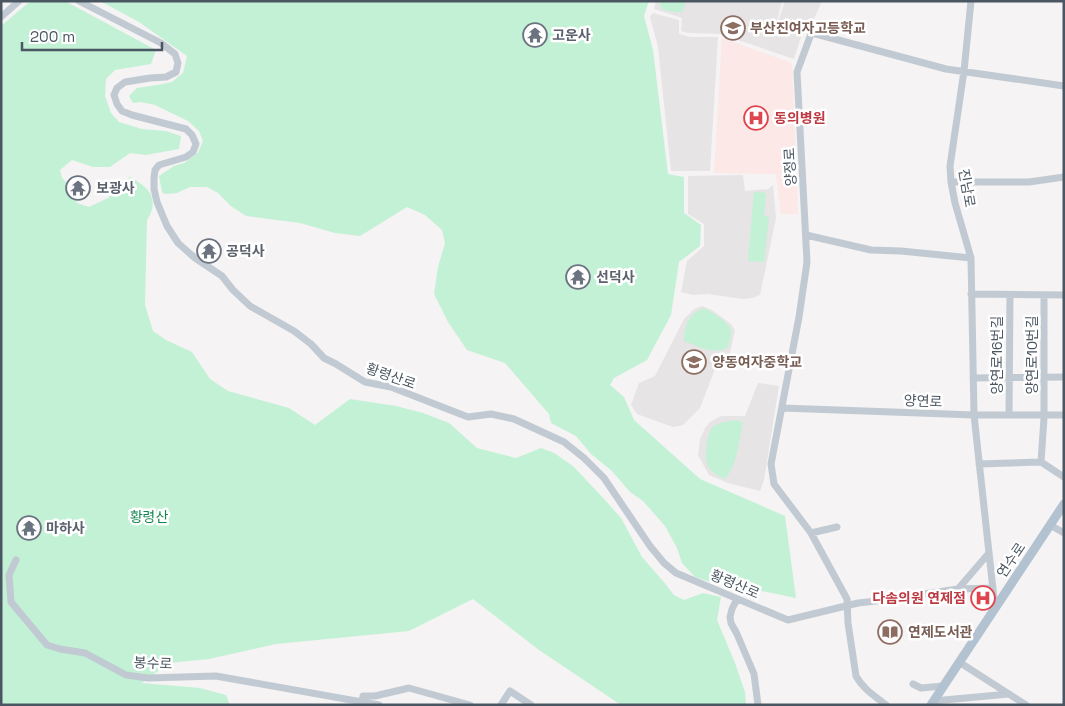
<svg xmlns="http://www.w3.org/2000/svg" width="1065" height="706" font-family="'Space Grotesk','Noto Sans KR',sans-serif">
<rect width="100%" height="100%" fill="#f5f3f3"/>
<path fill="#e6e4e5" d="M656 1H782L776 25 802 34 794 59 720 34 689 33 681 31 682 18 654 9Z
M785 1H822L809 30 778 22Z
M653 13 679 20V34L690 37H718L710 171H671L658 47 650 17Z
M743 175 745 191 768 189 773 185 776 218 760 295 752 298 743 299 708 294 693 295 681 292 687 261 704 246V224L688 214V176Z
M702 306 712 310 731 324 735 330 729 358 722 367 715 369 700 408 683 425 673 427 637 414 631 405 639 383 655 376 684 319 694 309Z
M758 383 779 386 764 480 760 491 728 483 709 475 698 455 700 439 705 428 710 422 721 416H745Z"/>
<path fill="#fce8e6" d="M722 38 792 63 798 214H781L776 174 714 173Z"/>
<path fill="#c3f1d5" d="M34 1H65L156 50 151 64 115 70 106 79 105 96 111 113 119 122 142 129 166 131 181 136 179 149 146 155 130 153 110 167H93L72 160 60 170 62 178 71 187 77 203 89 207 108 198 130 177C142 184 156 192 152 209 151 213 149 217 147 220L145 305 153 331 166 340 192 352 210 379 228 391 289 408 315 425 350 399 396 406 423 413 449 423 477 448 516 458 541 448 554 453 573 466 605 500 621 518 642 557 663 581 674 595 684 600 703 593 721 597 717 620 735 663 745 692 746 705H621L539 650 473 599 409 631 276 644 209 659 169 663 142 683 200 688 226 695 230 705H1V26L28 3Z
M100 1H649L644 16 653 50 668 174 684 177V213L701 225 700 246 679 262 671 315 647 360 614 378 610 385 624 397 634 420 700 479 785 516 796 598 722 583 707 581 695 577 682 563 677 548 665 526 643 501 630 492 612 471 591 454 576 436 551 423 549 414 505 363 467 350 448 322 434 294 438 267 445 243 442 230 425 215 407 207 360 236 335 233 300 223 246 216 231 206 218 193 207 187H190L177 193 165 194 162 192 159 176 174 166 184 163 198 153 203 141 199 131 188 121 155 105 141 102 133 103 129 96 137 88 158 85 172 82 183 73 187 56 139 22Z
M661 1H686L682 12H673L662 9 660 4Z
M754 192 766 193 764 216 769 217 764 262 748 261Z
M704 308C711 312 731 323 731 331 732 336 729 342 728 347 714 356 698 346 684 341 685 325 688 314 704 308Z
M737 420 743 423C739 440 737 468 724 479 706 469 704 464 707 444 708 438 709 430 714 426 720 422 730 421 737 420Z"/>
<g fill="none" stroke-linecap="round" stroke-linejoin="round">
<path stroke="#c1cad2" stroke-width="7" d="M79 1 161 43 175 54 178 63 176 72 166 77 150 78 125 82 117 88 114 95 117 104 122 111 132 115 186 129 192 135 196 144 193 152 186 157 159 165 155 170 154 178V189L157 202 167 226 178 243 187 251 195 258 222 276 233 290 250 306 294 331 311 344 324 358 336 364 365 382 391 387 468 417 491 414 514 419 564 442 584 458 604 478 650 546 664 563 676 573 788 620 858 603 876 601 958 589 993 588
M971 1 964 71 950 166 951 182 955 203 971 258 974 415 995 608
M1 17 19 1
M951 182H1029L1064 177
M806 235 871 250 901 251 971 258
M971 294 1064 295
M973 378 1064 377
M782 408 974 415H1064
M1009 415 1010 295
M1041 462 1044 418V295
M979 464 1041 462 1064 477
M1050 525 1064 533
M811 533 837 527
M16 560 9 575 11 602 47 645 60 649 85 653 126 675 148 678 216 676 379 705
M958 589 989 553
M737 599 732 609 730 617 731 623 737 634 754 674 758 705
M959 662 1026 705
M913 684 921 688 943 686
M933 701 1009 694
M362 702 363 696H375L409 688 470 705
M501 705 510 691 531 705
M886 705C875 696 863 689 856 676L848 623 847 599 811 533 774 484 771 464 799 317 807 262 797 72 811 34H816L946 69 1064 86"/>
<path stroke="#b3c2d1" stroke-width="9" d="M931 705 1064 504"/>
</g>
<defs>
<g id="school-ring" transform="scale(1.25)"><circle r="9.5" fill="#fff" stroke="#8d6e63" stroke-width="1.5"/><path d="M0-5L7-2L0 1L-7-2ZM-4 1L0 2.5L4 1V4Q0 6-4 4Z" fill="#8d6e63"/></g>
<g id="temple-ring" transform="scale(1.25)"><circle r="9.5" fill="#fff" stroke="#6b7280" stroke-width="1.5"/><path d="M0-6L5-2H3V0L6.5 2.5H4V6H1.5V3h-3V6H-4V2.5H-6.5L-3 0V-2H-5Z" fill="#6b7280"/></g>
<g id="hospital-ring" transform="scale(1.25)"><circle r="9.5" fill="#fff" stroke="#e0444e" stroke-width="1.5"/><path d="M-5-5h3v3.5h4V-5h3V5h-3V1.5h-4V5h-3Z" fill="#e0444e"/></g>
<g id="library-ring" transform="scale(1.25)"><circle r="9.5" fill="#fff" stroke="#8d6e63" stroke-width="1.5"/><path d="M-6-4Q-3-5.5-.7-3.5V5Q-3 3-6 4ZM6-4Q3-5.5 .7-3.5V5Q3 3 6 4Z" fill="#8d6e63"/></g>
</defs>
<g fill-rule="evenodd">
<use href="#school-ring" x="733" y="28"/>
<use href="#temple-ring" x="535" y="35"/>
<use href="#hospital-ring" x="756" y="118"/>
<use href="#temple-ring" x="78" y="188"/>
<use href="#temple-ring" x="209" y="251"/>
<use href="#temple-ring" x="578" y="277"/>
<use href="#school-ring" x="694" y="362"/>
<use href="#temple-ring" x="29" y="528"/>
<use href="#hospital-ring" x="983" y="598"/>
<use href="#library-ring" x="890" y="632"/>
</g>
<g text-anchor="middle" stroke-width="5" stroke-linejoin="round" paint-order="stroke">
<g font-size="14" font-weight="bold" fill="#785e54" stroke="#fff" text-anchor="start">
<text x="750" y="33">부산진여자고등학교</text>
<text x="712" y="367">양동여자중학교</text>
<text x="908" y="637">연제도서관</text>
</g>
<g font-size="14" font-weight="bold" fill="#5b616d" stroke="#fff" text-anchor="start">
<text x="552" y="40">고운사</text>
<text x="96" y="193">보광사</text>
<text x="226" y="256">공덕사</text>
<text x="596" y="282">선덕사</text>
<text x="46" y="533">마하사</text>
</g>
<g font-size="14" font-weight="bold" fill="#be3a42" stroke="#fff" text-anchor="start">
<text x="774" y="123">동의병원</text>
<text x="966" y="603" text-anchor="end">다솜의원 연제점</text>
</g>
<g font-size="14" fill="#4a5661" stroke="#fff">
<text transform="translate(790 167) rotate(-93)" y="5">양정로</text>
<text transform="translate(967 188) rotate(80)" y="5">진남로</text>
<text transform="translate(997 355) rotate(-90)" y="5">양연로16번길</text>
<text transform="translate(1032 355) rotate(-90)" y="5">양연로10번길</text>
<text transform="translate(391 376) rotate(19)" y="5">황령산로</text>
<text transform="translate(923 401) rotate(2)" y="5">양연로</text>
<text transform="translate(1011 560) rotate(-56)" y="5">연수로</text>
<text transform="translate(735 584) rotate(23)" y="5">황령산로</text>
<text transform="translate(153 663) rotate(2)" y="5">봉수로</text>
</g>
<g font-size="14" fill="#17864f" stroke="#fff">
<text x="149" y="522">황령산</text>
</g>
</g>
<rect width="1065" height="706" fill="none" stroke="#4a5661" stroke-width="5"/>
<path d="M22 42v8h140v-8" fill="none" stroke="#4a5661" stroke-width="2.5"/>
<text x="30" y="42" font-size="15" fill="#4a5661" stroke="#ffffff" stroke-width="4" paint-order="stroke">200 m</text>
</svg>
